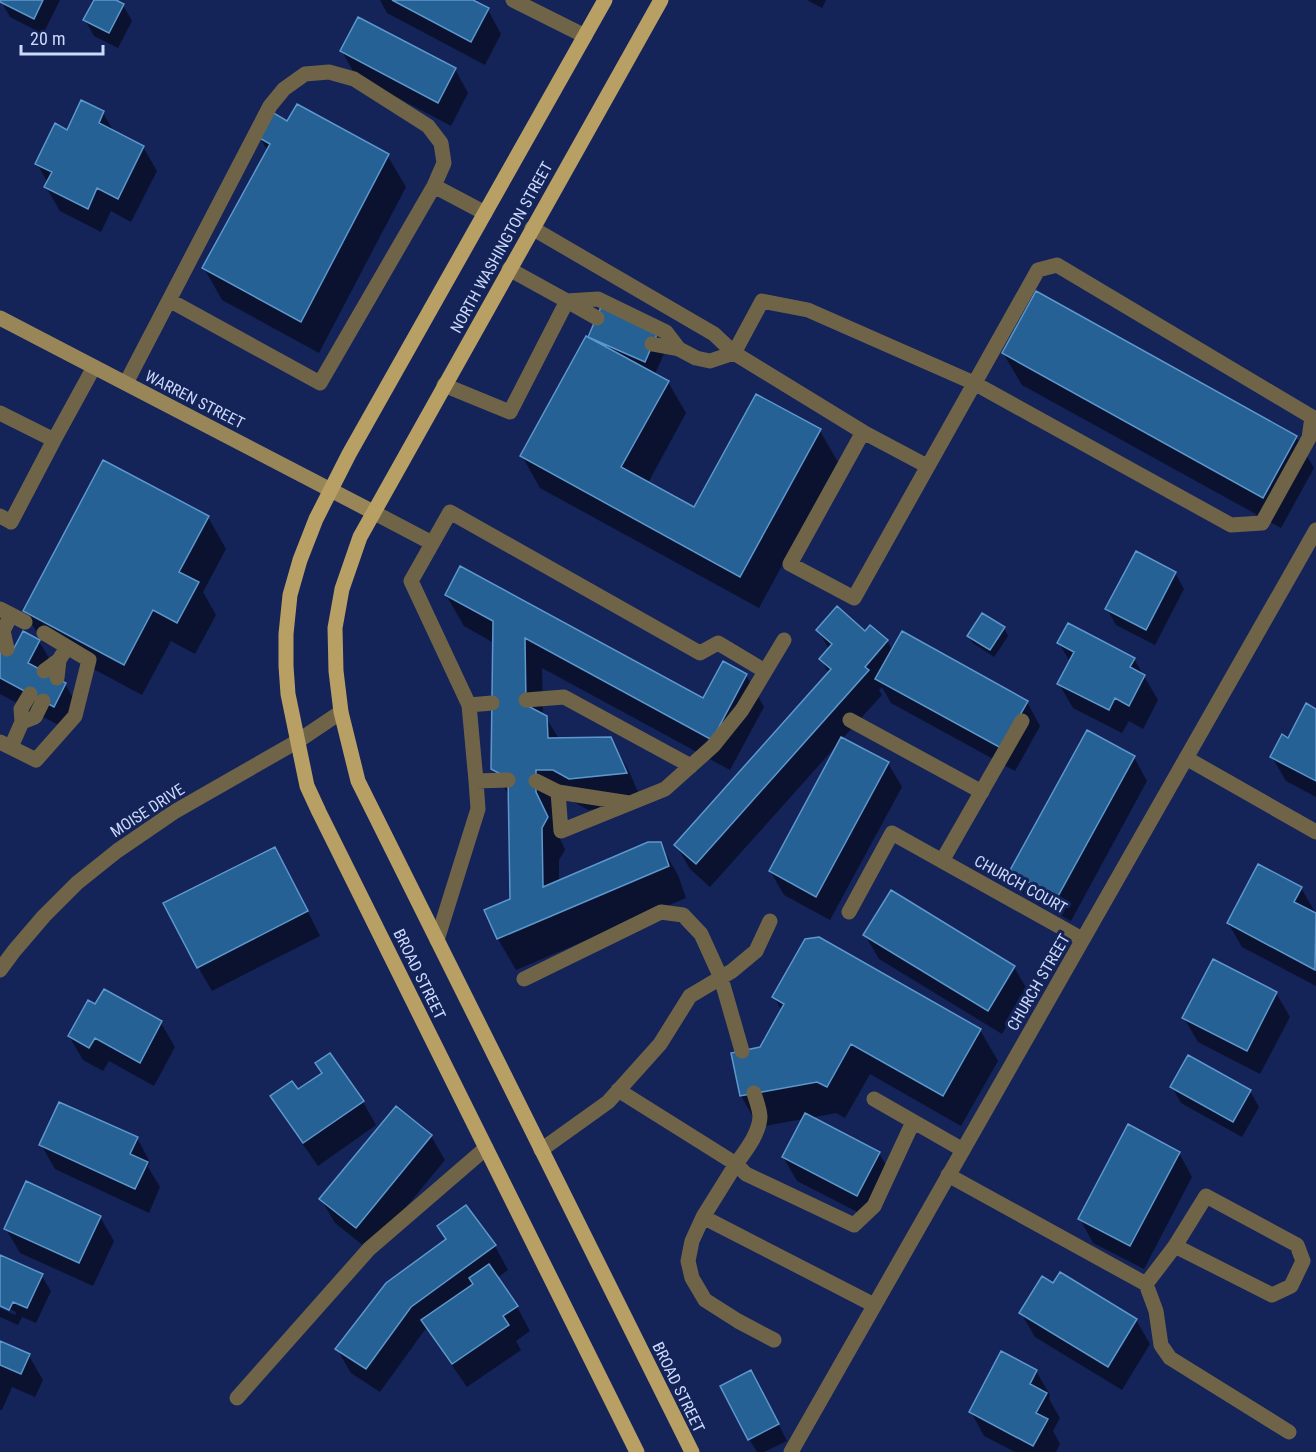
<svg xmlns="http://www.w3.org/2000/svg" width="1316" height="1452" font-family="'Roboto Condensed',sans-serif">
<rect width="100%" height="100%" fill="#142358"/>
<path fill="#0007" d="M1 0H60L43 34 10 17 1 1Z
M95 0H113L123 5 132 21 118 48 94 36 85 20Z
M380 0H470L488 10 501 34 485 65 387 13Z
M807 0H826L822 8Z
M342 51 455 69 468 93 451 126 355 75Z
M103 113 114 132 143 147 157 171 131 222 111 211 101 232 60 211 46 187 48 183 37 164 68 132Z
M288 123 387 155 406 187 319 353 222 300 204 268 268 152 260 137Z
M657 333 666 349 655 374 668 382 686 413 648 483 695 509 757 396 820 431 838 462 759 608 540 488 522 456 592 341 590 337Z
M1003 353 1296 437 1314 468 1281 528 1022 385Z
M208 517 226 549 203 592 216 615 195 654 171 641 142 695 43 642 24 611Z
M1175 573 1184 589 1155 645 1116 625 1107 609Z
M446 595 703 700 746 675 764 707 730 770 542 668 543 716 546 718 559 739H610L629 771 643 804 588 810 572 801H554V825L565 850 559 860V882L660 844 678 875 686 898 516 970 498 939 486 911 511 900 510 798 493 768 494 643 464 626Z
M870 627 887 641 893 651 1027 702 1040 726 1015 771 891 703 882 687 879 690 882 695 842 739 888 763 902 787 830 920 784 895 770 871 838 744 710 887 690 869 676 845 829 674 821 659 829 649 818 630 865 633Z
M1004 628 1008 636 994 657 973 643 969 636Z
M39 641 53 665 48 675 65 684 79 708 68 730 0 694V647L12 654Z
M1059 643 1134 659 1158 700 1143 729 1129 721 1122 733 1073 708 1059 684 1070 662Z
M1316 710V797L1286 781 1272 757Z
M1134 757 1147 781 1071 921 1025 896 1011 872Z
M288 872 320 936 212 991 198 967Z
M1301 888 1315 912 1314 914 1316 915V986L1242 947 1228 923Z
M865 935 1014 967 1028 991 1002 1034 879 959Z
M104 991 161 1023 175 1047 154 1086 109 1061 103 1071 83 1060 69 1036 96 1006Z
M1276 993 1290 1017 1260 1074 1198 1042 1184 1018Z
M774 997 980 1030 998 1061 961 1126 870 1074 845 1118 836 1113 810 1118 879 1153 893 1177 871 1219 797 1181 783 1157 803 1119 759 1127 741 1096 761 1049 782 1011Z
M1172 1087 1250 1091 1259 1107 1242 1137 1181 1103Z
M298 1091 363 1102 376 1125 318 1166 286 1120 272 1097Z
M431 1136 445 1160 370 1251 335 1223 321 1199Z
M137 1138 150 1162 148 1167 160 1187 149 1213 55 1169 41 1145Z
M1179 1153 1192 1177 1144 1269 1093 1243 1080 1219Z
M100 1217 114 1241 93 1286 20 1253 6 1229Z
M439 1227 495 1246 508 1270 497 1278 517 1307 530 1331 516 1341 521 1350 467 1387 437 1344 428 1328 424 1331 380 1392 351 1373 337 1349 447 1241Z
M0 1256 41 1275 51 1291 36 1323 22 1317 18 1325 0 1317V1308L15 1315 16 1312 0 1304Z
M1054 1285 1136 1320 1150 1344 1122 1390 1035 1337 1021 1313Z
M0 1343 29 1356 43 1380 35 1397 12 1387 2 1410H0Z
M1002 1353 1036 1371 1050 1395 1049 1399 1060 1418 1053 1431 1060 1444 1056 1452H1015L984 1436 971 1412Z
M760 1388 787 1441 764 1452H757L749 1439Z"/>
<path fill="#256194" stroke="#5e97cc" stroke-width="1.5" d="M0 0H43L34 19 0 2Z
M94 0H116L124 4 109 33 83 20Z
M392 0H473L489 8 471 42Z
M358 17 456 68 438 103 340 51Z
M81 100 104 111 99 123 144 146 118 199 97 188 88 209 44 187 52 172 35 164 55 123 67 130Z
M297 104 389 154 301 322 202 268 270 144 258 137 272 112 287 121Z
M1036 291 1297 436 1263 498 1002 353Z
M601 307 658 332 645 362 588 337Z
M586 336 669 381 621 467 694 507 756 394 821 429 740 577 520 456Z
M103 460 209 516 179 572 199 582 177 623 153 610 124 665 23 611Z
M1136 551 1176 572 1146 630 1105 609Z
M460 566 703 698 723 661 747 674 712 740 525 638 526 705 547 716 548 738 611 737 627 773 569 779 553 770H536V792L548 817 542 828 543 887 648 842H661L669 866 497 939 484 910 510 899 508 778 491 769 493 621 445 595Z
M837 606 865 631 870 625 888 640 865 667 869 670 696 864 674 845 831 669 819 659 832 644 816 630Z
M982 613 1005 627 990 650 967 636Z
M1068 623 1135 658 1130 667 1145 675 1129 706 1115 698 1109 710 1057 684 1074 652 1057 643Z
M23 631 40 640 28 663 66 683 54 707 0 678V646L12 652Z
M902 631 1028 701 1001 748 875 679Z
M1306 703 1316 709V781L1270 757 1282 734 1288 738Z
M1087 730 1135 756 1057 898 1009 872Z
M841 737 889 762 816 897 769 871Z
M275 847 308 911 197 968 163 903Z
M1258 864 1302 887 1294 902 1316 913 1315 970 1227 923Z
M891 890 1015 966 988 1011 863 935Z
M819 937 981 1029 943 1096 851 1044 827 1087 817 1082 740 1096 731 1053 760 1047 784 1004 772 997 805 939Z
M1213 959 1277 992 1247 1051 1182 1018Z
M104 989 162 1021 140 1063 95 1038 89 1048 68 1036 88 1000 95 1004Z
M330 1053 364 1101 303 1143 270 1096 292 1081 298 1089 322 1073 315 1063Z
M1188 1055 1251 1090 1233 1122 1170 1087Z
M59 1102 138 1137 130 1154 148 1162 135 1189 39 1145Z
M396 1106 432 1135 356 1228 319 1199Z
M805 1113 880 1152 857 1196 782 1157Z
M1128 1124 1180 1152 1130 1246 1078 1219Z
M26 1181 101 1216 79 1263 4 1229Z
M466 1205 496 1245 411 1307 366 1369 335 1349 386 1283 446 1239 437 1226Z
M0 1255 43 1274 27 1308 13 1302 9 1310 0 1306Z
M489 1264 518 1306 503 1316 509 1325 452 1364 421 1320 473 1284 469 1278Z
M1060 1272 1137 1319 1108 1367 1019 1313 1042 1276 1053 1283Z
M0 1341 30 1354 21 1374 0 1365Z
M1001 1351 1037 1370 1030 1384 1047 1393 1036 1413 1048 1419 1033 1446 969 1412Z
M751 1370 779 1424 748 1440 720 1386Z"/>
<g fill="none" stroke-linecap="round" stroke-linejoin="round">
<path stroke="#706448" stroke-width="15" d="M513 0 585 36
M434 186 485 213
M532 228 714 334 734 353 863 432
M509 269 567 301 598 299 666 332 679 349 696 358 710 361 734 353 762 301 808 310 974 383 1231 525 1262 523 1309 438 1312 417 1057 265 1038 270 854 598 790 564 863 432 927 466
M652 344 679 349
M126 383 270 106 284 89 305 74 329 72 354 79 428 126 441 143 444 163 434 186 320 383 169 300
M444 385 510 412 567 301 597 318
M0 413 54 440 11 522 0 516
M54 440 94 367
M373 512 432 543
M0 609 25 622
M3 631 7 649
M0 633 3 631 11 615
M44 671 59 660
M57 678 59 660 67 647
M526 700 564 697 691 766
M469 705 492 703
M22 722 35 717 43 701
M0 742 36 760 75 716 89 660 44 633
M11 747 22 722 21 709 30 694
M476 781 508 780
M536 781 558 792 629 803
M558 792 561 831 665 789 713 746 742 710 784 640
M437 940 478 809 476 781 469 705 411 581 450 512 700 653 718 643 765 671
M524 979 661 912 683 915 701 934 721 978 742 1051
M618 1090 736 1164 703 1217 874 1305
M754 1093C756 1100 760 1110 760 1117 759 1134 746 1150 736 1164L746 1174 854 1225 874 1206 913 1122
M874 1099 963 1150
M541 1150 608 1102 660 1044 690 996 732 971 756 951 770 921
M948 1175 1146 1284 1156 1311 1161 1345 1170 1358 1289 1432
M703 1217 692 1241 688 1261 692 1278 705 1300 738 1321 774 1340
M1146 1284 1175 1246 1272 1295 1291 1286 1303 1261 1297 1245 1206 1196 1175 1246
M237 1398 369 1249 486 1148"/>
<path stroke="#706448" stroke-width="15" d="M850 720 982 792
M1186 758 1316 832
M942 861 1022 721
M849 912 892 833 1082 939
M0 970 14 951 44 916 77 883 117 851 174 812 298 741 341 712
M791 1452 1316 530"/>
<path stroke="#998658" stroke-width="15" d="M0 318 373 512"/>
<path stroke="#b89f63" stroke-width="15" d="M605 0 349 454 316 519 300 560 290 595 286 634V666L288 694 307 786 319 812 637 1452
M661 0 360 537 342 589 335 628 336 671 341 712 358 781 692 1452"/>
</g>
<g text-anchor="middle" stroke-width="6" stroke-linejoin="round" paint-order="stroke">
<g font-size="16" fill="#cbd9fb" stroke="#142358">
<text transform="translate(501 247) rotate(-61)" y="6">NORTH WASHINGTON STREET</text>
<text transform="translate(195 399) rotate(27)" y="6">WARREN STREET</text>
<text transform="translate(147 810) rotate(-33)" y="6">MOISE DRIVE</text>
<text transform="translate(1021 884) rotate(29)" y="6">CHURCH COURT</text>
<text transform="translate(420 974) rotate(64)" y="6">BROAD STREET</text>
<text transform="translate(1038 982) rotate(-60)" y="6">CHURCH STREET</text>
<text transform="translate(679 1387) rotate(64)" y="6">BROAD STREET</text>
</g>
</g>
<path d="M21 45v9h82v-9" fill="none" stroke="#cbd9fb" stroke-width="3"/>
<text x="30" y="45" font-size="18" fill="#cbd9fb" stroke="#142358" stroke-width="4.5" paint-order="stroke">20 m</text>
</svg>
